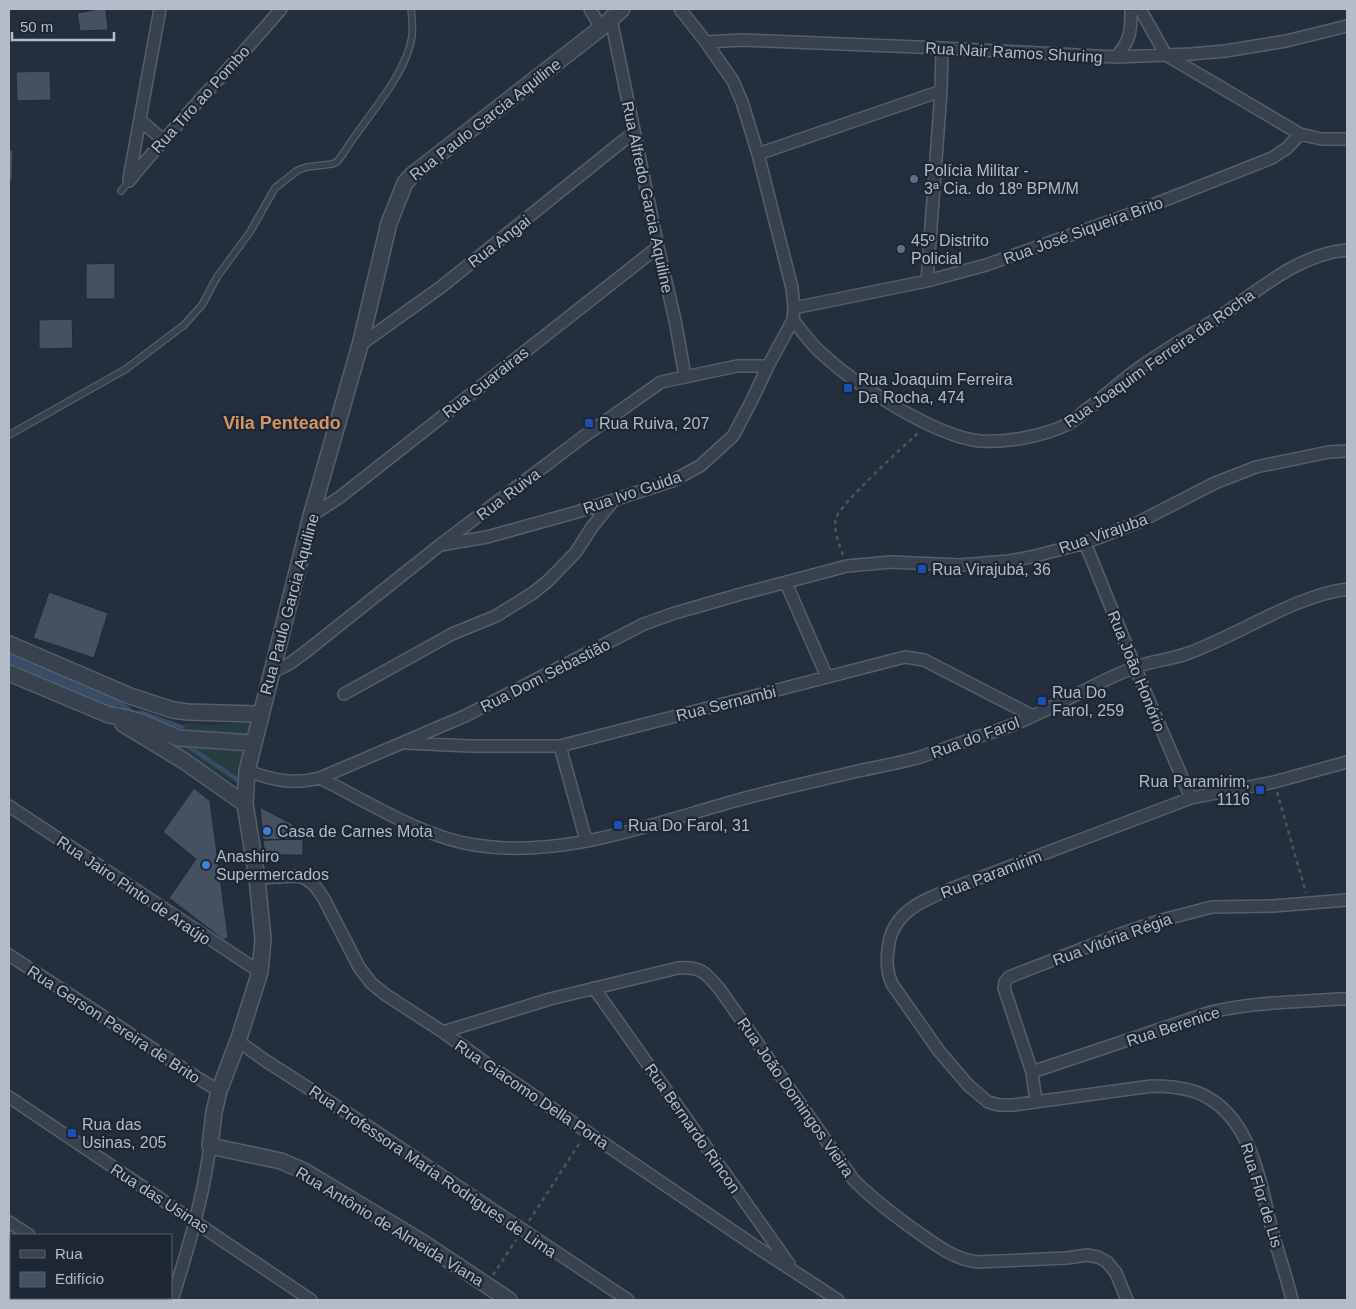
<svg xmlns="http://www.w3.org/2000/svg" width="1356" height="1309" font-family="Arial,sans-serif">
<rect width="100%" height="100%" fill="#242f3e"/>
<path fill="#263c3f" d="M254 722 242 787 174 747 196 746 184 738 182 727 185 723 212 725Z"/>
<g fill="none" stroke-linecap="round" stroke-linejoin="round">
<path stroke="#394c67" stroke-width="4.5" d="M114 700 134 713H143L182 727
M185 744 238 780"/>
<path stroke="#394c67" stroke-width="15" d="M9 656 114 700"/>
</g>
<path fill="#455162" stroke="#1f2835" d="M100 9H106L108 30 80 31 77 13Z
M50 71 51 100 17 101 16 72Z
M9 150H13L12 181H9Z
M115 263V299H86V264Z
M72 319 73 348 39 349V320Z
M49 592 108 613 94 658 33 638Z
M194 788 210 801 228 937 224 940 169 898 196 859 163 832Z
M260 807 305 831 303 839 263 840Z
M303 839V855H265L263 840Z"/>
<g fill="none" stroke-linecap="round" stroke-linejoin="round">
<g stroke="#565f6c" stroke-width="8">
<path id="service" d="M121 191 129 181
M9 435 126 369 184 325 202 305 217 277 250 232 275 188 298 170 307 167 332 164 337 162 343 154C363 121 407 75 412 36 413 27 412 18 411 9"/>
</g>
<g stroke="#565f6c" stroke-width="14">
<path id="minor" d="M590 9 601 28
M1140 9 1166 55 1300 134 1321 139H1347
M611 19 658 247 675 320 685 376
M706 42 742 40 942 48 1116 57 1191 54 1225 51 1286 41 1347 26
M1116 57C1131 40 1131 31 1131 9
M140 120 163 140
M758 154 941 91
M129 179 160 9
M129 181C177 122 231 68 281 9
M927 281 941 91 942 48
M794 308 927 281 986 265 1127 215 1272 158 1287 148 1300 134
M793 320C801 330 808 340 817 349 851 382 933 436 980 441 1006 443 1044 436 1068 424 1074 421 1080 415 1086 410 1104 397 1121 381 1139 368 1168 347 1199 331 1228 311 1265 285 1301 254 1347 250
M360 345 441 287 634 132
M311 516 340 497 658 247
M1085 543 1147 696 1191 798
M440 545 487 537 577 512 672 481 700 466 733 436 752 400 768 366 793 320 794 308 792 288 758 154 742 102 733 81 706 42 680 9
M786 583 827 677
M271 673 289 664 308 650 440 545 583 437 661 382 737 366H768
M344 694 452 634 496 616 533 593 549 580 576 552 592 527 613 501
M407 743 469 746H560L905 657 924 660 1033 716
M560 746 586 840
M247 771C274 780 292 785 320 778L465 716 644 624 675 613 741 594 847 566 891 562 960 565 1009 561 1031 557 1085 543 1139 522 1215 483 1256 467 1329 452 1347 451
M320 778C368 802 422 837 475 845 561 859 649 825 731 802 773 790 816 781 858 771 878 767 898 763 917 758 936 752 955 745 974 738 994 732 1015 725 1035 715 1068 700 1099 681 1133 668 1150 661 1168 660 1186 654 1237 636 1294 596 1347 589
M9 806 260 972
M257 878 298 876 306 879 315 886 324 899 359 967 371 983 386 995 443 1032 490 1066 755 1246 838 1300
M9 955 201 1080 219 1091
M594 988 789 1264
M443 1032 550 999 678 968C702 966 707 974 721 991L853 1179C870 1197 889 1211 909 1226 931 1241 950 1258 977 1262L1067 1258 1087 1255 1098 1257 1107 1262 1116 1273 1127 1300
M238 1041 266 1061 366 1125 628 1300
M1032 1072 1211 1012C1253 1002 1297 1002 1340 999H1347
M9 1097 311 1300
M1036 1102 1032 1072 1004 988 1005 982 1009 977 1123 933 1158 921 1212 907 1273 906 1347 900
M9 1222 29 1235
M125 1298 129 1300
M172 1300C188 1249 203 1199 210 1146
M1292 1300C1287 1278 1279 1256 1273 1234 1260 1184 1252 1110 1193 1091 1179 1087 1166 1086 1152 1086L1013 1105H999L988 1102 969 1086 939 1051 892 984C887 972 886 963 888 950 891 912 922 901 953 888L1191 798 1274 782 1347 762"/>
</g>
<g stroke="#565f6c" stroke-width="18">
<path id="tertiary" d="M9 644 130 696 173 710 188 712 260 714
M9 673 109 715 123 717 141 722 178 738 253 743
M123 724 184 761 245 804
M509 1300 425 1244 304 1171 281 1161 210 1146 214 1112 219 1091 238 1041 260 972 263 939 257 878 245 804 247 771 311 516 360 345 389 223 405 183 412 175 601 28 622 9"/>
</g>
<path stroke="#44595c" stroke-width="2.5" stroke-dasharray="4 4" stroke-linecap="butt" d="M843 555C839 544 833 530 836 518 840 504 904 446 918 433
M1277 792 1306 893
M1277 792 1284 816
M529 1221 581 1141
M493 1275 516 1240"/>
<use href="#service" stroke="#38414e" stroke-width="5.5"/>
<use href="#minor" stroke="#38414e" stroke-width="11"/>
<use href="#tertiary" stroke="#38414e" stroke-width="15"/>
</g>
<g fill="#5c6f8a" stroke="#1d2633" stroke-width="2">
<circle cx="914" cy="179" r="5"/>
<circle cx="901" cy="249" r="5"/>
</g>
<g fill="#1a4fb4" stroke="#1d2633" stroke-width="2">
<rect x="843" y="383" width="10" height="10" rx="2.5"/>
<rect x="584" y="418" width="10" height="10" rx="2.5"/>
<rect x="917" y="564" width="10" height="10" rx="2.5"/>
<rect x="1037" y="696" width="10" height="10" rx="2.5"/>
<rect x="1255" y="785" width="10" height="10" rx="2.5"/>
<rect x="613" y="820" width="10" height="10" rx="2.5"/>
<rect x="67" y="1128" width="10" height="10" rx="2.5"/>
</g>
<g fill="#3f7fe0" stroke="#1d2633" stroke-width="2">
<circle cx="267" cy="831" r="5"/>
<circle cx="206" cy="865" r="5"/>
</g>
<g text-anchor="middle" stroke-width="4.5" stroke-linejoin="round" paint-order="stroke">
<g font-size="16" fill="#b4bcc9" stroke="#1d2633">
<text transform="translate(1014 52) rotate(3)" y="6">Rua Nair Ramos Shuring</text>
<text transform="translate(200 99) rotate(-48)" y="6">Rua Tiro ao Pombo</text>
<text transform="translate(485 119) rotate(-38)" y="6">Rua Paulo Garcia Aquiline</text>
<text transform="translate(648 197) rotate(78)" y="6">Rua Alfredo Garcia Aquiline</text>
<text transform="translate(1083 230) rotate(-20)" y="6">Rua José Siqueira Brito</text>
<text transform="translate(499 241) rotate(-38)" y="6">Rua Angai</text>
<text transform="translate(1159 358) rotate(-35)" y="6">Rua Joaquim Ferreira da Rocha</text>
<text transform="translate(485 382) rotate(-38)" y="6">Rua Guarairas</text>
<text transform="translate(632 492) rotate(-19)" y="6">Rua Ivo Guida</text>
<text transform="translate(508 494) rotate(-37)" y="6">Rua Ruiva</text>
<text transform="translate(1103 533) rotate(-19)" y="6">Rua Virajuba</text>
<text transform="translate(289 604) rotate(-75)" y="6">Rua Paulo Garcia Aquiline</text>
<text transform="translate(1137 671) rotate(68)" y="6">Rua João Honório</text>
<text transform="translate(545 675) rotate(-27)" y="6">Rua Dom Sebastião</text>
<text transform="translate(726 703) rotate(-14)" y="6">Rua Sernambi</text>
<text transform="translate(975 737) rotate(-20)" y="6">Rua do Farol</text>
<text transform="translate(991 874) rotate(-21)" y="6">Rua Paramirim</text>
<text transform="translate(134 890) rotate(34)" y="6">Rua Jairo Pinto de Araújo</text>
<text transform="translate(1112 939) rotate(-20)" y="6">Rua Vitória Régia</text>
<text transform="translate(114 1024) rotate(33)" y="6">Rua Gerson Pereira de Brito</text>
<text transform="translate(1173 1026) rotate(-18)" y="6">Rua Berenice</text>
<text transform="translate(532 1094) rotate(34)" y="6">Rua Giacomo Della Porta</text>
<text transform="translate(796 1097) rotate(55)" y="6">Rua João Domingos Vieira</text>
<text transform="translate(693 1128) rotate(55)" y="6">Rua Bernardo Rincon</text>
<text transform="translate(433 1171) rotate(34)" y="6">Rua Professora Maria Rodrigues de Lima</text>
<text transform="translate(1262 1195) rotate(73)" y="6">Rua Flor de Lis</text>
<text transform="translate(160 1198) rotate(33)" y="6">Rua das Usinas</text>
<text transform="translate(390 1226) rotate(31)" y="6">Rua Antônio de Almeida Viana</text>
</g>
<g font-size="16" fill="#b4bcc9" stroke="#1d2633" text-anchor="start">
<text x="924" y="176">Polícia Militar -<tspan x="924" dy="18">3ª Cia. do 18º BPM/M</tspan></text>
<text x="911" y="246">45º Distrito<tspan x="911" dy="18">Policial</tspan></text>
<text x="858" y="385">Rua Joaquim Ferreira<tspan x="858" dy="18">Da Rocha, 474</tspan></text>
<text x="599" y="429">Rua Ruiva, 207</text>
<text x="932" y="575">Rua Virajubá, 36</text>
<text x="1052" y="698">Rua Do<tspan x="1052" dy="18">Farol, 259</tspan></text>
<text x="1250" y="787" text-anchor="end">Rua Paramirim,<tspan x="1250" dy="18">1116</tspan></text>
<text x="628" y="831">Rua Do Farol, 31</text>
<text x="277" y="837">Casa de Carnes Mota</text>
<text x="216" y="862">Anashiro<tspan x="216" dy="18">Supermercados</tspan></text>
<text x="82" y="1130">Rua das<tspan x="82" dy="18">Usinas, 205</tspan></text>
</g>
<g font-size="18" font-weight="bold" fill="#d59563" stroke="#1d2633">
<text x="282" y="429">Vila Penteado</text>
</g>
</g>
<rect width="1356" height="1309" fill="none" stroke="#b4bcc9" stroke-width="20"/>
<rect x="10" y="1234" width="162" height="65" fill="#1d2633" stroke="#59626f"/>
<rect x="20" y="1250" width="25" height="8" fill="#38414e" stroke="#59626f"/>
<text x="55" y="1259" font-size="15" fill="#b4bcc9">Rua</text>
<rect x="20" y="1272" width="25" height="15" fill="#455162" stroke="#59626f"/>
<text x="55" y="1284" font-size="15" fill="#b4bcc9">Edifício</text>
<path d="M12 32v8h102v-8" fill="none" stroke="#b4bcc9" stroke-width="2.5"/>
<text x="20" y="32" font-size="15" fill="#b4bcc9" stroke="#1d2633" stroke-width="4" paint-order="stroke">50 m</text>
</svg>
